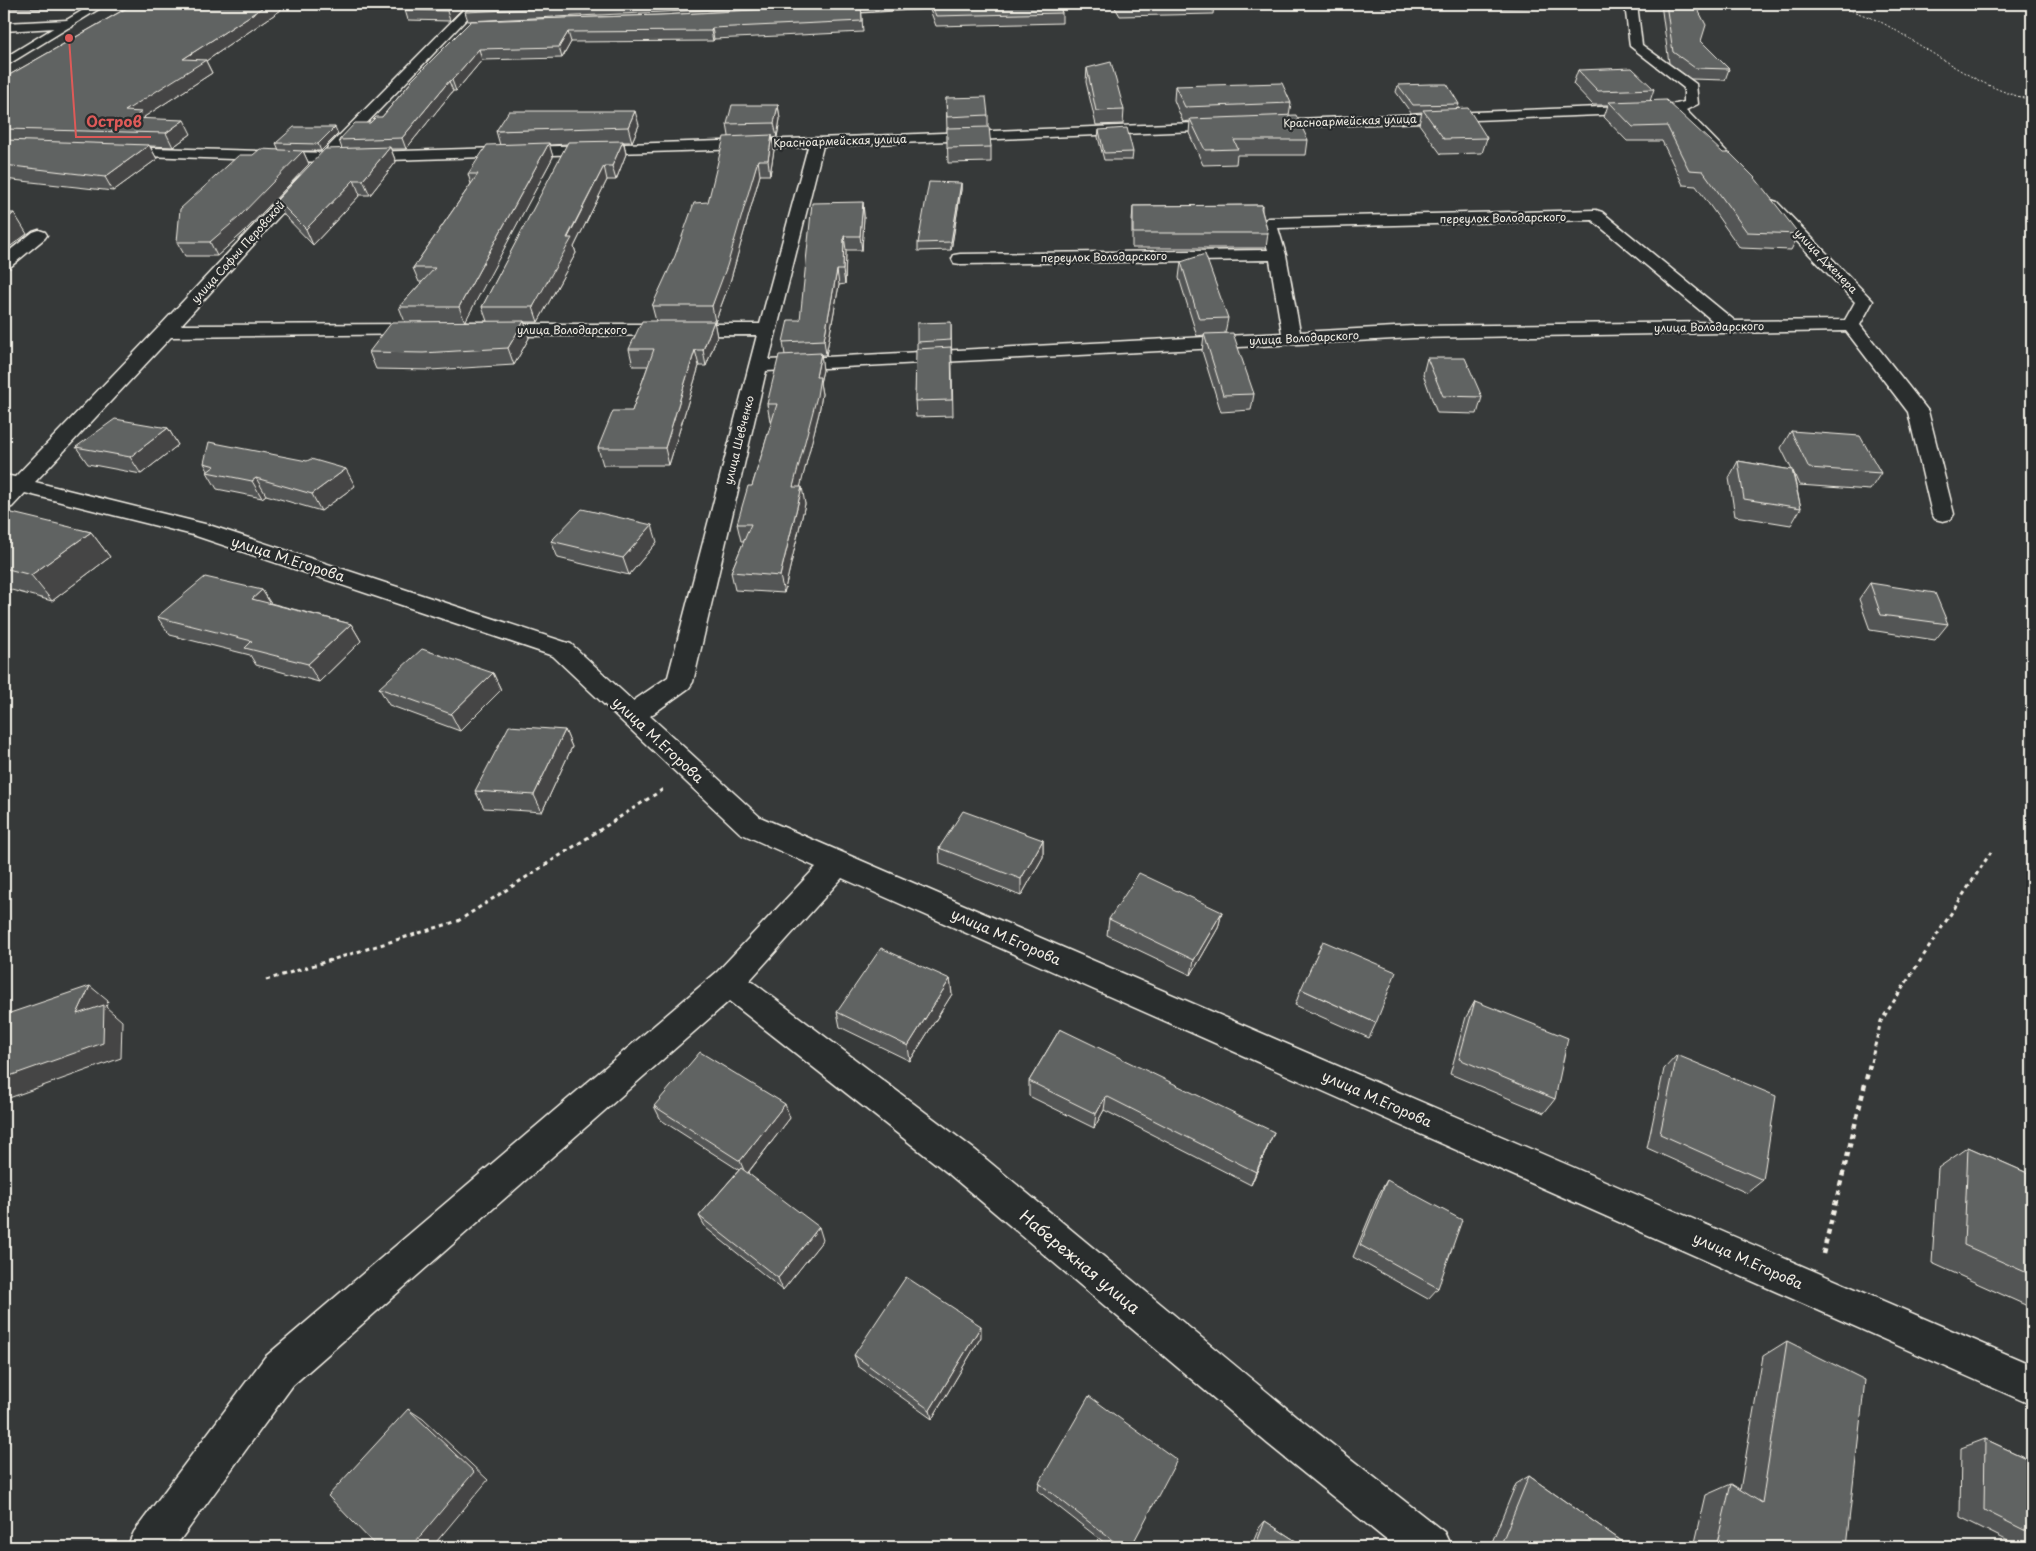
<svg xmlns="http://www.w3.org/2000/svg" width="2036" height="1551" font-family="'Playpen Sans',sans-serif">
<rect width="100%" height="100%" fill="#363939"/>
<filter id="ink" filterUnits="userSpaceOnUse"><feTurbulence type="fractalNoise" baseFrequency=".02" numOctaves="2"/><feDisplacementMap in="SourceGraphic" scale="10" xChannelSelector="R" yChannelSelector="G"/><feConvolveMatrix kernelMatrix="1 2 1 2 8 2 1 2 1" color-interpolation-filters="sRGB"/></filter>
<g filter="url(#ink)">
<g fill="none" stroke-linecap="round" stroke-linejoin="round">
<g stroke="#f4f1e8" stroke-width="3">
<path id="minor" d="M469 4H481L338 153 817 138 1676 104 1684 102V88L1630 46 1625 4H1637L1642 45 1696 84 1698 104 1686 110 1727 152 1729 155 1727 158H1717L1673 112 823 146 769 360 1282 333 1270 260 960 264 954 263 952 259 954 255 960 254 1268 250 1260 223 1268 218 1596 210 1602 212 1735 321 1845 320 1855 302 1765 208 1763 205 1771 200 1777 202 1873 301 1860 325 1928 411 1954 514 1951 519 1943 521 1935 519 1932 514 1908 412 1846 331 1414 338 766 371 693 682 689 688 650 716 760 817 2032 1365V1405L842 878 750 980 975 1150 1296 1416 1444 1532 1451 1547H1395L1268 1444 949 1174 729 1001 293 1385 175 1547H127L134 1532 265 1357 717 972 816 867 740 833 553 656 193 535 25 493 12 507 4 509V475L15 477 159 327 300 176H310L313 179 310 182 181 325 423 324 430 326 432 330 430 334 171 337 35 482 209 525 571 644 633 701 668 677 757 335 489 336 482 334 480 330 482 326 489 324H760L808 147 325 162 115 155 108 151 115 147 329 153 326 150 328 147ZM1592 220 1714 322 1414 326 1300 332 1286 255 1278 228Z
M873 4H938L932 8 824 14 818 10 824 6Z
M68 20 72 21 74 24 72 27 4 31V23Z
M39 230 45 232 47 235 45 238 10 267 4 268V255L33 232Z"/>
</g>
<g stroke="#f4f1e8" stroke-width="3">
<path id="major" d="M93 4H107L4 67V58Z"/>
</g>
<path stroke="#f4f1e8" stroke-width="1" stroke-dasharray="2 2" stroke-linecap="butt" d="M1842 4 1845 8C1859 14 1875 18 1888 26 1936 53 1977 88 2032 100"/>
<path stroke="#f4f1e8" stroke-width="3" stroke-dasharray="4 4" stroke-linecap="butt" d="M266 980 458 921 665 788
M1871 1062 1881 1021 1991 852"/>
<path stroke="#f4f1e8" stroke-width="4.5" stroke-dasharray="5 5" stroke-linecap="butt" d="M1823 1254 1871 1060"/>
<use href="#minor" fill="#2a2d2e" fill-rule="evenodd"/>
<use href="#major" fill="#2a2d2e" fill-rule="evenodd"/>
</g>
<path fill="#535554" stroke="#f4f1e8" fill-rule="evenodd" d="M4 4H90L81 9 4 8Z
M99 4H278L281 10 206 61 212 73 144 117 145 119 191 134 173 147 150 146 157 159 113 191 4 179V78L123 10 102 9Z
M467 4 450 21 408 20 405 10Z
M472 4H839L468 21 465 12Z
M861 4 863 32 714 39 713 41 571 42 562 58 482 60 456 91H453L406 149H391L396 162 370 195H360L313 245 284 215 277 200 342 149 339 140 382 117 411 82V81L471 21 661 15Z
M930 4H1059L1062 13V23L936 26 930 10Z
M1113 4H1214L1213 14 1120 16Z
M1378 4H1469L1467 5 1382 8Z
M1497 4H1563L1562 7 1501 8Z
M1661 4H1695L1701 41 1729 69 1725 80 1691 79 1669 63Z
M1087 68 1124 110 1123 124 1096 125 1086 82Z
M1578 70 1654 89 1650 101 1799 234 1791 250 1740 248 1696 186 1683 185 1662 141H1627L1604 117 1608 105H1593L1573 84Z
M1398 85 1459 104 1458 108 1487 138 1482 153 1441 154 1419 124 1422 112 1411 113 1396 92Z
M1175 86 1291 103 1289 115 1308 140 1306 155H1237L1236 164 1203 165 1189 133 1190 121 1183 122 1174 100Z
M946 98 988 115V127L991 147V162L948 163Z
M778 105 780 119 777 137 773 138 774 150 770 175H760L730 282 715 322H714L717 337 706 366H699L669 465H603L598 448 632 411 648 366H633L629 349 656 321 652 306 708 202 729 136 727 124Z
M639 125 632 142H624L626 154 616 180H607L574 247 576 253 538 322H524L529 338 514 365 430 370 376 369 369 352 405 322 399 307 422 282H419L413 268 471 184 468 174 500 145 496 131ZM568 144 482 307 487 321H465L553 157 549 145Z
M1099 130 1133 152 1132 160H1104L1098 137Z
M338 134 321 151H303L309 164 245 231 217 256H185L177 242 253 155 279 150 276 143Z
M961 183V190L951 250 918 251V243Z
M863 202 864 216 862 250H846L845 284 839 285 826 355H821L823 370 820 383 822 394 819 413 800 487 805 504 784 593 735 590 731 572 744 541H741L737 524 752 486 772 421H770L767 404 785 355 783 342 800 320Z
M1262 205V211L1268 233 1266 248H1132V222L1133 206Z
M1181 262 1228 318 1225 333 1254 394 1251 410 1221 412 1202 351 1204 335 1197 336 1179 278Z
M951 322 953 416 916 417 915 401 917 349V342Z
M1427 358 1482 397 1477 414 1437 413 1423 374Z
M168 428 178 445 141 474 88 464 76 447Z
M1791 431 1881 473 1870 490 1799 485 1793 471 1801 508 1791 525 1735 516 1729 478 1738 461 1792 470 1781 448Z
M204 463 355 486 321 511 266 495 262 498 217 489 207 472 208 471Z
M4 515 91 532 110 557 52 601 4 588Z
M551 541 657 542 629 575 558 558Z
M1870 583 1948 624 1935 640 1870 630 1859 599Z
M262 590 270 603 351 624 361 641 319 682 256 665 250 655 170 635 157 617Z
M493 673 501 690 460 731 389 705 379 688Z
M565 730 572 747 542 812 484 808 475 791Z
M1043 840V857L1021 896 940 864 939 848Z
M1222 912 1218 928 1191 975 1107 935 1109 919Z
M950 979 952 994 910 1061 840 1027 837 1012Z
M1301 989 1376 1023 1369 1038 1295 1005Z
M1475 1001 1555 1099 1544 1113 1450 1074 1466 1017Z
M1060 1029 1268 1146 1251 1185 1104 1110 1094 1128 1029 1096V1081Z
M1677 1055 1763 1180 1747 1193 1647 1148 1664 1069Z
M654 1106 790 1118 748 1173 823 1240 783 1290 706 1228 699 1216 739 1170 661 1120Z
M1968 1147 2032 1175V1308L1932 1263 1938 1168Z
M1387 1180 1438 1288 1428 1299 1353 1257 1379 1194Z
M981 1337 932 1419 858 1366 854 1355Z
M1787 1341 1846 1547H1694L1706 1495 1731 1484 1740 1490 1763 1356Z
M1985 1439 2032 1461V1547H2020L1960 1517 1961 1448Z
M1529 1476 1630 1547H1490L1516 1484Z
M1039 1483 1132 1547H1110L1038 1491Z
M1265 1521 1305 1547H1251L1259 1528Z"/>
<path fill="#444545" stroke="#f4f1e8" d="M78 4H90L81 9Z
M268 4H278L281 10 206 61 212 73 144 117 149 125 139 132 125 111 183 59Z
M455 4H467L450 21 447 11Z
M712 28 714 39 713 41 711 31Z
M568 32 571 42 562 58 559 47Z
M479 49 482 60 456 91 452 80Z
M449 81 453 91 406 149 402 138Z
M778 105 780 119 777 137 774 123Z
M635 111 639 125 632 142 628 127Z
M184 120 191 134 173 147 166 133Z
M335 127 338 134 321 151 318 144Z
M772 135 774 150 770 175 768 160Z
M623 141 626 154 616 180 612 166Z
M549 143 553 157 465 322 459 307Z
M149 145 157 159 113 191 105 177Z
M390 147 396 162 370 195 363 180Z
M303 151 309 164 245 231 217 256 210 242Z
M758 160 760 175 730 282 715 322 712 306Z
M604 166 607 180 574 247 576 253 538 322 533 307Z
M354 180 360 195 313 245 306 229Z
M961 183V190L951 250V242Z
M863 202 864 216 862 250 860 236Z
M14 213 27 234 4 251V221Z
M844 236 846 250 845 284 843 270Z
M837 270 839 285 826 355 824 340Z
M524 321 529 338 514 365 508 348Z
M714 321 717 337 706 366 703 350Z
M695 350 699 366 669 465 665 448Z
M821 353 823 370 820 383 822 394 819 413 796 504 793 487Z
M168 428 178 445 141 474 130 457Z
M346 469 355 486 321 511 312 494Z
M256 478 266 495 262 498 252 481Z
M802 487 805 504 784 593 780 576Z
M652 525 657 542 629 575 623 558Z
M91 532 110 557 52 601 31 575Z
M262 590 273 607 252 599Z
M351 624 361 641 319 682 308 664Z
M493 673 501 690 460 731 451 714Z
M565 730 572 747 542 812 534 795Z
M1043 840V857L1021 896V879Z
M1222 912 1218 928 1191 975 1194 960Z
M950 979 952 994 910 1061 908 1046Z
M90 986 108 1001 106 1007 122 1021 121 1058 9 1098 4 1094V1078L77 1014Z
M1106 1096 1104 1110 1094 1128 1096 1114Z
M785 1104 790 1118 746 1175 740 1161Z
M1274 1132 1268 1146 1251 1185 1256 1172Z
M819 1227 823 1240 783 1290 778 1278Z
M981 1326V1337L932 1419 930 1410Z
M408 1409 423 1419 488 1480 432 1547H411Z"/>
<path fill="#616362" stroke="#f4f1e8" d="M134 4H268L183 59 206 60 125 111 142 112 132 118 184 120 166 133 4 129V121L10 117H4V78Z
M414 4H455L447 11 405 10Z
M472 4H640L465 12Z
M861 4 862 21 712 28 711 31 568 32 559 47 479 49 452 80 449 81 402 138 339 140 355 123H370L376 117H382L412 81H411L471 21 661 15Z
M931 4H1059L1062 13 936 16Z
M1119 4H1214L1120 6Z
M1666 4H1695L1706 25 1701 41 1729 69 1695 68 1673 52Z
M1111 62 1124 110 1096 111 1087 68Z
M1632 68 1654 89 1598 91 1578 70Z
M1282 83 1291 103 1185 107 1175 86Z
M1430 84H1447L1459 104 1413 105 1398 85Z
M986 97 988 115 947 117 946 98Z
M1666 100 1723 153H1730L1755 178 1799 234 1747 232 1703 171 1689 170 1667 126 1633 127 1609 102Z
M732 105H778L774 123 727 124Z
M1468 108 1487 138 1444 139 1423 110Z
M509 111H635L628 127 496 131Z
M1296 115 1308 140H1234L1238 149 1205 150 1190 119Z
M294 127H335L318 144 276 143Z
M989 127 991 147 947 148V128Z
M1127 128 1133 152 1104 153 1099 130Z
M772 135 768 160H758L727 266 712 306H652L675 256 694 203 708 202 724 137Z
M4 140 149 145 105 177 4 165Z
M623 141 612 166H604L567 238H572L533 307H482L568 142Z
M549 143 459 307H399L435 268H413L478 174H468L487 145Z
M390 147 363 180H354L306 229 277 200 325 149Z
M260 149 303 151 238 218 210 242H177L180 209 239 155H253Z
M929 182 961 183 951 242 918 243Z
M863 202 860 236H844L843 270H837L824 340 783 342 788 320H800L812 203Z
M1262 205 1261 208 1268 233H1133V206Z
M4 213H14L4 221Z
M1205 254 1228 318 1199 319 1181 262Z
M524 321 508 348 423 353 369 352 392 322Z
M642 321H714L703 350H695L665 448H598L613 411H632L654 349H629Z
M951 322V340L917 342V323Z
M1233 333 1254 394 1223 395 1204 334Z
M951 347 952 400 915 401 916 349Z
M821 353 816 377H820L817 396 793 487H802L780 576 731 572 751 524H737L748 486H752L777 404H767L779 355Z
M1427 358H1465L1482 397 1443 396Z
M115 419 168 428 130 457 76 447Z
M1791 431 1860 436 1881 473 1809 468Z
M209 442 307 461 311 459 346 469 312 494 256 478 252 481 207 472 215 466 204 463Z
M1738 461 1792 470 1801 508 1744 499Z
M582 509 652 525 623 558 551 541Z
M8 512 91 532 31 575 4 568V515Z
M205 577 262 590 252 599 351 624 308 664 245 648 252 641 157 617Z
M1870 583 1935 593 1948 624 1881 615Z
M422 649 493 673 451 714 379 688Z
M509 726 565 730 534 795 475 791Z
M963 811 1043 840 1021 879 939 848Z
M1139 873 1222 912 1194 960 1109 919Z
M1323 941 1396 972 1376 1023 1301 989Z
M881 948 950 979 908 1046 837 1012Z
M90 986 77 1014 104 1005 103 1043 4 1078V1015Z
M1475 1001 1568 1038 1555 1099 1459 1059Z
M1060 1029 1274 1132 1256 1172 1106 1096 1096 1114 1029 1081Z
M700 1052 785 1104 740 1161 654 1106Z
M1677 1055 1776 1096 1763 1180 1660 1134Z
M1968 1147 2032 1175V1275L1964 1245Z
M741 1168 819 1227 778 1278 699 1216Z
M1387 1180 1462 1220 1438 1288 1360 1245Z
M906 1277 981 1326 930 1410 854 1355Z
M1787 1341 1865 1380 1846 1547H1716L1731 1484 1762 1503Z
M1089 1396 1177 1460 1131 1547H1121L1039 1483Z
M408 1409 474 1472 411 1547H377L328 1496Z
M1985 1439 2032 1461V1534L1984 1510Z
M1529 1476 1630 1547H1509L1502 1542Z
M1265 1521 1305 1547H1255Z"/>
</g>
<g text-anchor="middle" stroke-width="4.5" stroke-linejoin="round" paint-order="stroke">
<g font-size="11" fill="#f4f1e8" stroke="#2a2d2e">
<text transform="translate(1350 121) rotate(-2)" y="4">Красноармейская улица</text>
<text transform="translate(840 141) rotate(-2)" y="4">Красноармейская улица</text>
<text transform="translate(1503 218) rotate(-1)" y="4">переулок Володарского</text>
<text transform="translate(238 252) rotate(-48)" y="4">улица Софьи Перовской</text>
<text transform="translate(1104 257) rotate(-1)" y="4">переулок Володарского</text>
<text transform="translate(1826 261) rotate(46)" y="4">улица Дженера</text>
<text transform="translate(1709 327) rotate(-1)" y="4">улица Володарского</text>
<text x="572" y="334">улица Володарского</text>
<text transform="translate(1304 338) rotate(-3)" y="4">улица Володарского</text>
<text transform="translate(739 440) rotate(-76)" y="4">улица Шевченко</text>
</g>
<g font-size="14" fill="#f4f1e8" stroke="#2a2d2e">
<text transform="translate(288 559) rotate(18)" y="5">улица М.Егорова</text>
<text transform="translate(658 740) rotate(43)" y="5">улица М.Егорова</text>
<text transform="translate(1006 937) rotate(24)" y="5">улица М.Егорова</text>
<text transform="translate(1377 1099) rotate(24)" y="5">улица М.Егорова</text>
<text transform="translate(1748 1261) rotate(24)" y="5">улица М.Егорова</text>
</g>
<g font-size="16" fill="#f4f1e8" stroke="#2a2d2e">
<text transform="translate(1080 1262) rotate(40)" y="6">Набережная улица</text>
</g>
</g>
<path fill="none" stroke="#de5a58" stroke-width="2" d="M69 38L76 137H151"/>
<circle fill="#de5a58" stroke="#2a2d2e" stroke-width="2" cx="69" cy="38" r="5"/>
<g font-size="15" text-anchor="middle" font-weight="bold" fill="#de5a58" stroke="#2a2d2e" stroke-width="4.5" stroke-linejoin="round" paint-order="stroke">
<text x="114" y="127">Остров</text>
</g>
<rect width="2036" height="1551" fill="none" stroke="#2a2d2e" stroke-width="20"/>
<rect x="10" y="10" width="2016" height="1531" fill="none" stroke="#f4f1e8" stroke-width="2" filter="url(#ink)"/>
</svg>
